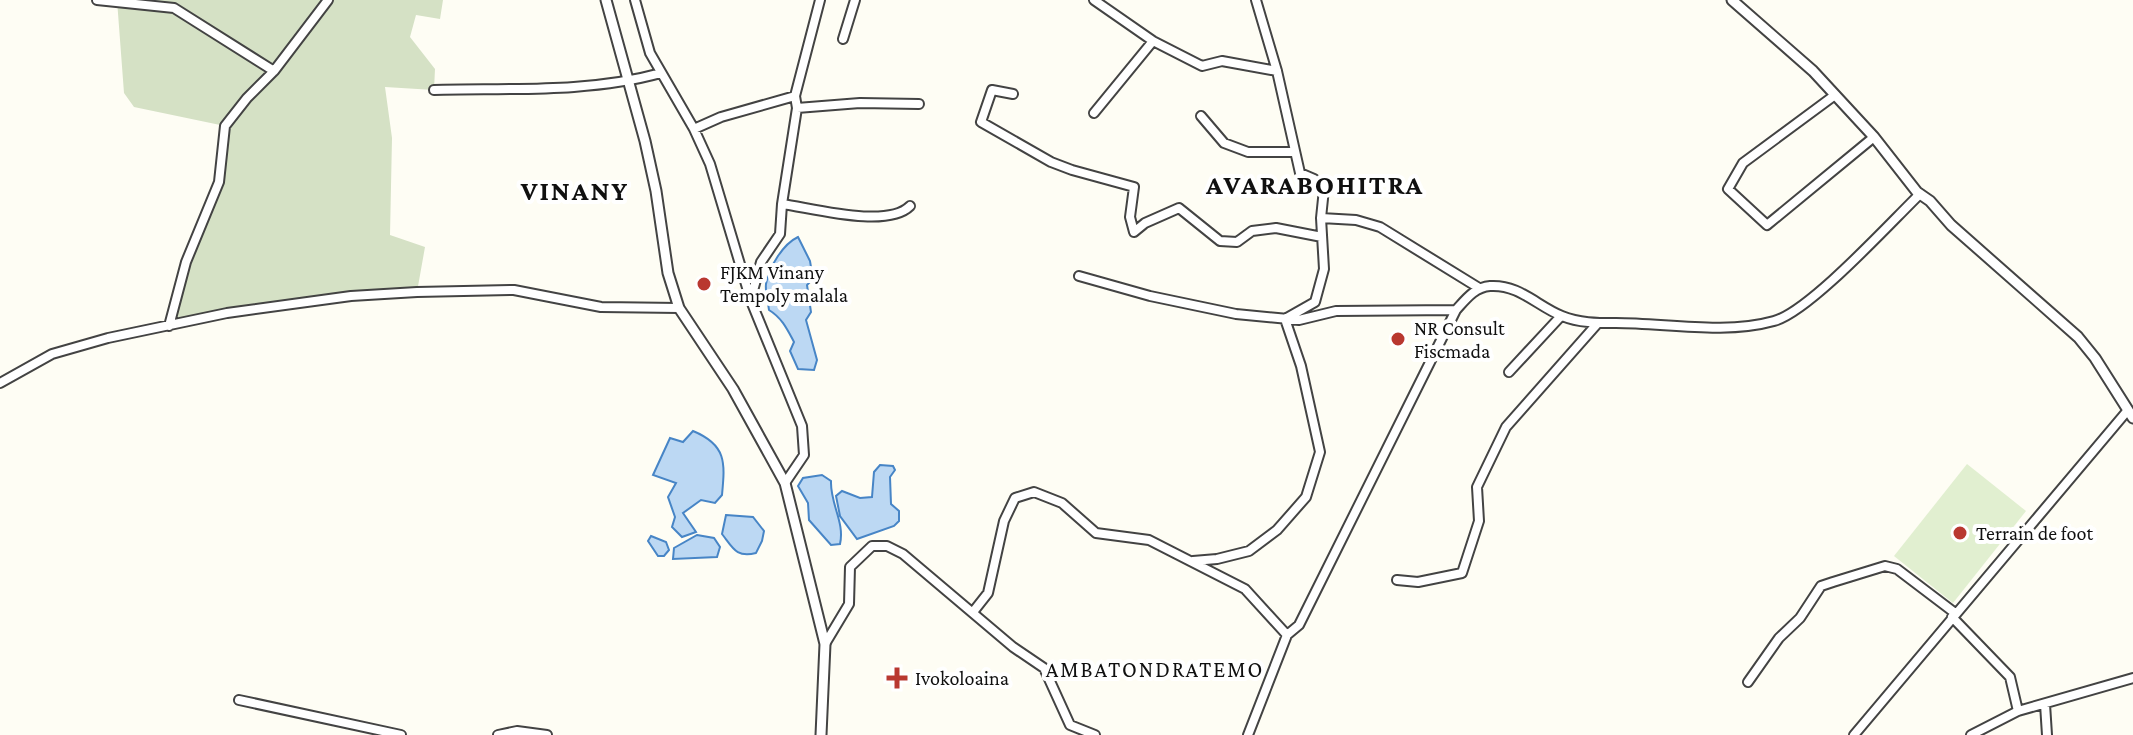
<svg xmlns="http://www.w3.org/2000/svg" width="2133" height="735" font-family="'Crimson Pro',serif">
<rect width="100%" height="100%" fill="#fefdf4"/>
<path fill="#d5e1c5" d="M117 0H443L440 19 416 15 410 37 435 69 434 90 385 87 392 138 390 235 425 247 417 292 351 296 169 326 187 262 219 182 225 126 134 107 124 93Z"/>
<path fill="#e1efd0" d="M1967 464 2026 511 1953 603 1894 556Z"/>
<path fill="#bcd8f3" stroke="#4785c6" stroke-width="2" d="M798 237 810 261 813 279 807 285 811 312 806 320 817 360 814 370 798 369 790 351 794 342C787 329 782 318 769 310 768 302 765 292 766 284 769 267 783 244 798 237Z
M693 431C727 445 725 463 722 495L715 503 701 500 683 513 696 532 682 537 672 527 675 517 668 497 676 483 653 475 670 438 683 442Z
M880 465 893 466 895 470 890 477 891 504 899 511V521L894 526 857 539 840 516 836 496 842 491 860 498 872 497 874 472Z
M822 475 831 481C830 504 845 522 840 544L831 545 809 520 808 503 798 486 803 478Z
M726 515 753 517 764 531 762 541 756 553C736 558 733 548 722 534Z
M697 535 714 538 720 547 717 557 673 559 674 548Z
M651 536 666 542 669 550 664 556H658L648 541Z"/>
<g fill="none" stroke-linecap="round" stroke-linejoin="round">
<g stroke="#434343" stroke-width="12">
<path id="minor" d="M97 0 174 8 274 71
M635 0 650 53 694 129 710 164 751 301 802 426 804 455 785 483
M820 0 795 96 797 108 860 103 919 104
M1094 0 1153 41 1202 66 1222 61 1277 71
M1256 0 1277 71 1300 173 1314 179 1324 189 1321 218 1356 220 1380 227 1479 288
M843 39 855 0
M434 90C509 88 589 93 661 73
M1013 94 992 90 981 122 1051 162 1072 170 1134 187 1130 217 1134 232 1145 223 1179 208 1220 241 1237 242 1252 231 1276 228 1322 237
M1835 95 1743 163 1728 189 1767 225 1874 137
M1094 113 1153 41
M1201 116 1224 143 1248 152H1295
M694 129 721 117 795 96
M782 204C812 208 887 229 910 206
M1079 276 1150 296 1236 314 1299 320 1336 311 1456 310C1466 299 1475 287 1490 286 1519 284 1537 306 1562 316 1579 323 1597 323 1616 323 1666 323 1724 335 1774 321 1809 312 1890 223 1920 194
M751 298 761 262 780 234 782 204 797 108
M169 326 186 262 219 182 225 126 247 98 274 71 328 0
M1509 372 1561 316
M0 383 52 354 108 338 227 313 351 296 417 292 514 290 601 307 679 308
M1193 561 1217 559 1249 551 1277 530 1306 497 1320 452 1301 366 1285 319 1315 302 1324 269 1321 218
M1397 580 1418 582 1462 573 1479 521 1477 487 1506 427 1597 324
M973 612 988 593 1004 521 1015 498 1034 492 1062 503 1096 533 1149 540 1245 589 1287 635 1299 625 1456 310
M1952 617 2010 677 2018 711
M825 644 849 604 850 567 872 546H887L903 554 1013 647 1044 668 1070 725 1095 735
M1748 682 1779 638 1800 618 1821 586 1833 582 1885 566 1897 569 1955 613
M239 700 401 735
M2045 704 2047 735
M498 735 517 731 547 735
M1248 735 1287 635
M1854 735 2128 410
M1971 735 2018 711 2133 678"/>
</g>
<g stroke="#434343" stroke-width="13">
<path id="tertiary" d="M606 0 645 141 656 191 668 273 679 308 733 389 785 483 825 644 821 735
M1732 0 1813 71 1874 137 1917 192 1930 201 1951 225 2078 337 2095 358 2133 418"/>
</g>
<use href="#minor" stroke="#fff" stroke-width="8"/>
<use href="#tertiary" stroke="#fff" stroke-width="9"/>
</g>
<g fill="#b93830" stroke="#fff" stroke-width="3">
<circle cx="704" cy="284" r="8"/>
<circle cx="1398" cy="339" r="8"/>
<circle cx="1960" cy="533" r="8"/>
<path d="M893 666h8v8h8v8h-8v8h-8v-8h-8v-8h8z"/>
</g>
<g text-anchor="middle" stroke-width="8" stroke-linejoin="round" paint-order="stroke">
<g font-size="20" fill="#101010" stroke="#fff" text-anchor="start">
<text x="720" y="279">FJKM Vinany<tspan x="720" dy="23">Tempoly malala</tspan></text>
<text x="1414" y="335">NR Consult<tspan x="1414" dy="23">Fiscmada</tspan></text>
<text x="1976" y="540">Terrain de foot</text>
<text x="915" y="685">Ivokoloaina</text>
</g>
<g font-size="22" letter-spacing="2" fill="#101010" stroke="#fff">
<text x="1155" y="677">AMBATONDRATEMO</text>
</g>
<g font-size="28" font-weight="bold" letter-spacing="2" fill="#101010" stroke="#fff">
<text x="1315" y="194">AVARABOHITRA</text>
<text x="575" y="200">VINANY</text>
</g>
</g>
</svg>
